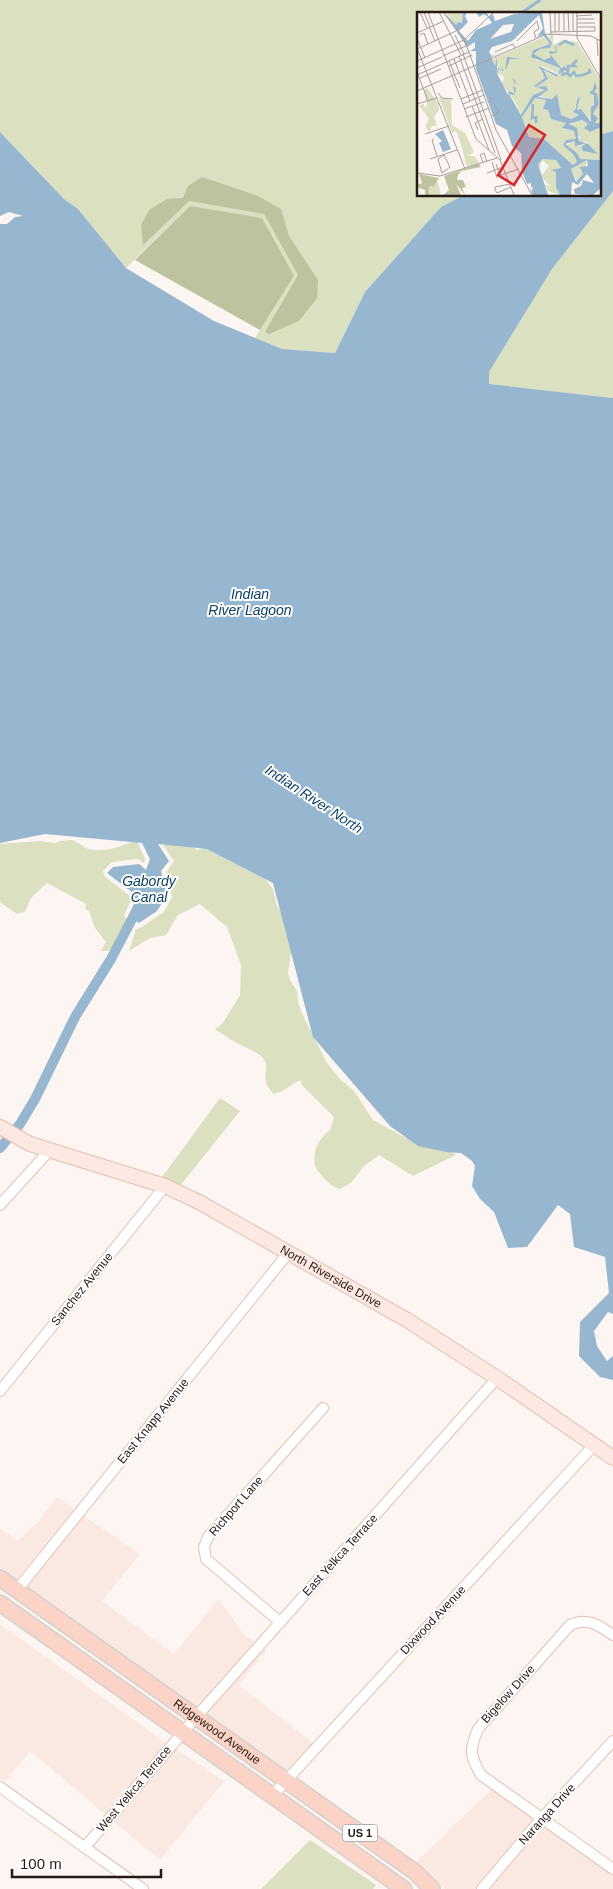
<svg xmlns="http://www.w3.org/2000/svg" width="613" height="1889" font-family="Arial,sans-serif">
<rect width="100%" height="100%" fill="#fcf5f2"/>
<path fill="#fae9e2" d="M57 1497 74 1509 15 1582 0 1572V1528L18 1541 39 1521Z
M84 1516 140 1554 102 1601 174 1654 219 1599 244 1635 255 1642 195 1709 25 1589Z
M0 1624 166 1743 105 1814 30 1751 5 1782 0 1778Z
M264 1649 266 1651 239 1685 313 1743 285 1773 204 1716Z
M176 1749 224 1781 160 1860 114 1822Z
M492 1789 533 1819 475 1889H445L413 1865Z
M542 1826 613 1876V1889H490Z"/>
<path fill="#dbe0c1" d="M0 0H613V131L599 135V14H418V195H464L441 207 365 292 335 353 282 349 255 338 294 276 190 206 126 268 78 209 64 199 0 132Z
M613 191V398L489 384V372L552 269Z
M72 840C78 842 81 845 86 848 100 854 120 847 134 841L138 843 145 859 144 863 138 859 112 862 103 871 105 877 130 896 131 900 124 915 127 920 113 947 108 951H101L106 942 95 928 89 911 85 909 86 904 47 883 31 898 25 912 17 914 0 902V844L39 841 55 843 60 841Z
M185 844 198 850 215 845 263 876 273 889 277 906 285 916 292 946 288 973 290 980 297 991 298 1003 305 1020 327 1063 341 1080 354 1091 373 1120 406 1138 449 1149 456 1155 413 1176 379 1155 363 1167 352 1182 340 1189C332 1187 330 1184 324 1178 321 1174 316 1170 315 1165 312 1151 319 1138 330 1130L334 1117 302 1085 301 1080C290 1084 285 1092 274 1094 257 1077 272 1070 263 1058 258 1052 246 1048 239 1044 231 1040 223 1034 215 1029L223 1023 240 995 241 965 227 927 200 904 178 915 166 935 150 938 129 951 136 929 142 927 164 912 172 897 166 873 174 861 163 845Z
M220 1098 240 1111 180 1186 160 1180Z
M310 1840 376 1885 373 1889H261Z"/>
<path fill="#bdc39e" d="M202 177 258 196 281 209 289 236 318 280 317 298 299 321 269 334 265 332 298 275 264 214 189 201 143 245 141 225 149 210 167 199 183 198 188 186Z
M190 206 262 218 294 276 260 330 135 260Z"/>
<path fill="#97b7d1" d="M613 131V191L552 269 489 372V384L613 398V1314L608 1312 594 1331 597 1346 607 1361 613 1356V1380L600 1377 579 1356 580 1322 609 1293 605 1257 574 1247 570 1214 558 1205 527 1247 508 1248 494 1212 480 1199 472 1186 475 1166 472 1161 461 1153 446 1152 418 1146 390 1126 313 1037 273 883 207 849 158 844 169 861 161 871 167 895 157 911 139 923 128 916 136 900 133 893 107 873 113 867 139 864 146 870 150 859 142 843 45 834 0 843V224H7L15 217 23 216 9 212 0 216V132L64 199 78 209 126 268 214 321 282 349 335 353 365 292 441 207 464 195H599V135Z"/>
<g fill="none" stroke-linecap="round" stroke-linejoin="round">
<path stroke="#97b7d1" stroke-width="3" d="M520 14 540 0"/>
<path stroke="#97b7d1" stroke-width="10" d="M0 1148 20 1124 35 1099 75 1017 111 959 132 919"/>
<g stroke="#e1c1b3" stroke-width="12">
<path id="street" d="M0 1205 49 1151
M0 1391 165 1186
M17 1590 289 1252
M280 1622 206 1559 204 1547 208 1537 323 1408
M613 1635C599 1625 587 1617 570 1625L478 1729C469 1750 470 1756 481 1775L613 1869
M0 1787 143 1889
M272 1796 594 1445
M85 1847 196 1717 497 1378
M482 1889 541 1819 613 1741"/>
</g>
<g stroke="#e1c1b3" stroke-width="16">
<g id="secondary">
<path id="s1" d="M0 1127 30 1144 165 1186 199 1202 407 1320 497 1378 613 1458"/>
</g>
</g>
<g stroke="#d4d1d0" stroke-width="18">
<g id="primary">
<path id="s2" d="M0 1578 415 1872 432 1889"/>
<path d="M0 1603 404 1889"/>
</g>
</g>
<use href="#street" stroke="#fff" stroke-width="10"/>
<use href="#secondary" stroke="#fde9e3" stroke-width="14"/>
<use href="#primary" stroke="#fbd3c7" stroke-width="15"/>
</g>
<g text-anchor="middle" stroke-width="4" stroke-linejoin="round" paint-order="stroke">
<rect fill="#fff" stroke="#675f5b" stroke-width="1" x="342.5" y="1824.5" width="35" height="17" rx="4"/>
<g font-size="11" font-weight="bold" fill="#261a15">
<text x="360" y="1837">US 1</text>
</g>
<g font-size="12" fill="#261a15" stroke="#fff">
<text dy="4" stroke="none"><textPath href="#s1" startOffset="365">North Riverside Drive</textPath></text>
<text transform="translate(82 1289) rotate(-51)" y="4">Sanchez Avenue</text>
<text transform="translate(153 1421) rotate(-51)" y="4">East Knapp Avenue</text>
<text transform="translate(236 1506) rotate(-49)" y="4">Richport Lane</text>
<text transform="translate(340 1555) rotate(-48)" y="4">East Yelkca Terrace</text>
<text transform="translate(433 1620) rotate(-47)" y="4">Dixwood Avenue</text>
<text transform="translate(508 1694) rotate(-48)" y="4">Bigelow Drive</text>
<text dy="4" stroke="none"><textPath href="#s2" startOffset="266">Ridgewood Avenue</textPath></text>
<text transform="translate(134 1789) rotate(-50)" y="4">West Yelkca Terrace</text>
<text transform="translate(547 1814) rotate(-48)" y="4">Naranga Drive</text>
</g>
<g font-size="14" font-style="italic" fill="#0c4265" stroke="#fff">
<text x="250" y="599">Indian<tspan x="250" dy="16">River Lagoon</tspan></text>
<text transform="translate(314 799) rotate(33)" y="5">Indian River North</text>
<text x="149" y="886">Gabordy<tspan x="149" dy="16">Canal</tspan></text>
</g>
</g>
<g transform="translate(417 12)">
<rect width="184" height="184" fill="#fcf5f2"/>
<path d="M29 0H46L45 11 41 10 39 14ZM132 22 136 23V33L146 28 160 30 169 44 184 70V111H178L181 106 176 102 182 92 180 81 176 83 179 89 174 96 175 110 164 97 160 99 162 89 156 100 162 103 154 107 144 104 140 82 136 87 121 84 131 78 129 74 119 75 131 67 124 56 140 65 145 57 138 49 128 50 117 43 123 37 134 35ZM127 25 133 32 116 38 119 48 143 54 142 62 125 54 123 58 128 66 118 74 128 78 117 82 104 103 99 91 85 72 87 65 80 61 82 57 88 59 91 53 88 58 82 56 80 60 81 53 77 54 75 47ZM10 76 21 91 22 98 17 105 20 113 15 114 12 120 8 114 12 107 3 95 0 96 7 91V96L9 93 11 97 7 78ZM20 80 22 85 34 88 35 113 48 121 57 140 51 144H58L62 151 50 155 43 129 39 119 35 121ZM117 86 129 88 126 97 131 98 134 107H144L149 111 146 117 157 119 159 127 147 130 157 143 160 150 156 153 127 127 113 126 105 105ZM165 108 171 112 168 117 172 120 184 115V148L162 147 160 141 149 133 158 129V134L169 133 164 135 166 139 180 142 169 130H162L163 125 152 113ZM126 147 139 148 144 156 139 160V170L143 183 131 179 128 172 134 175 124 164 132 154 125 148 122 157 121 154V149ZM170 148 168 161 160 170 154 157ZM16 170H21L24 183H8L12 180 10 172 15 176Z" fill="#dbe0c1"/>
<path d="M62 152 64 155 44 159 41 163 40 168H46L49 175 45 176 48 183 39 172 44 183H26L32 178 27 164ZM2 162 22 166 16 175 12 174V183H8V178L2 176 0 173 5 171Z" fill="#bdc39e"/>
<path d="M27 0 39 13 41 10 45 11 46 0H50L48 4 51 10 42 19 51 29 59 18 75 11 71 5 67 2 62 5 59 0H69L72 5 76 2 78 9 97 2 125 0 128 21 135 31 133 36 123 37 117 42 127 48 134 45 132 39 139 40 138 35 139 34 142 33 139 35 140 40 139 41 133 42 145 57 140 65 126 57 131 67 119 75 129 74 131 78 121 85 135 87 140 82 144 103 154 107 162 103 156 100 159 96 160 88 163 84 160 98 164 97 174 110V95L177 93V81H180L182 92 176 102 181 106 178 111H184V115L173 120 167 116 171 112 165 108 152 112 160 116 162 129 171 132 181 142 166 139 164 135 168 132 158 134V129L148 132 160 141 163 147 184 148V176L176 183 158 182 157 177 164 174 166 168 177 171 170 162 161 173 155 170 154 183H143L139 175V160L134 158 144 156 139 148 126 147 121 152 131 183H116L113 177 115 179 116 174 114 176V171L110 172 105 159 104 141 95 134 90 118 79 112 59 57V39H53L58 36V30L50 35ZM122 3 126 16 120 25 126 23 133 32 116 38 114 45 143 56 141 63 122 54 128 66 117 74 128 78 116 83 104 103 92 82 97 83 98 82 99 77 98 75 96 74 99 73 98 68 95 66 99 73 96 74 98 82 92 79 91 83 80 61 82 57 86 59 89 57 93 47H104L90 45 88 58 81 56 80 59V45L78 54 74 45 97 35 75 44 72 40 75 35 95 29ZM97 12 94 20 73 27 86 13ZM118 86 129 88 126 97 131 98 134 107 149 111 145 116 157 119 159 127 149 128 146 133 157 143 160 150 156 153 127 127 112 125 105 105ZM170 148 171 154 163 155 166 162 159 170 154 157ZM26 118 34 137 26 140 22 131 25 129 18 122Z" fill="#97b7d1" fill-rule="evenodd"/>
<path fill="none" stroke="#97b7d1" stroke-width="2.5" d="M142 33 148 29 157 33M144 61 147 56 151 59V54H158L156 52 160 48M144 63 150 61 153 64 157 60 159 64 166 63 173 60 172 57M178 82 173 80 176 81 178 74 179 77M116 92 115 106 119 105V111"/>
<path fill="none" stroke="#a69d9a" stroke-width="1" d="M3 0 10 16M7 0 13 15M11 0 59 127 83 148 97 183M22 0 44 43M133 0 134 22M138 0V20M142 0V19M147 0V19M151 0 152 20M156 0V19M160 0V26L184 67M159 4 175 3M160 7H177M160 11H178M12 15 18 29M134 20 178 19V15H160M0 21 27 9M3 23 7 21 11 32M38 23 47 42M0 26 8 46M180 27 181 44M100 29 120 9 122 17 117 20 119 26M0 36 48 157M0 37 39 19M52 40 79 118 115 183M78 40 96 32 98 36M46 42 84 148M26 44 49 34M42 44 78 141M37 47 53 89M0 49 47 28 26 0M32 49 43 76M32 54 55 43M0 56 25 45M0 60 11 89M0 63 52 40 47 28 77 0M3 66 24 57M0 79 130 22 174 24 184 29M21 81 25 86 36 87M73 85 82 100 75 104M44 87 66 78M0 92 20 86M46 92 67 83M55 94 72 138M47 97 67 90M49 105 72 96M61 118 58 111 66 107M8 122 32 114M17 127 15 128 20 144M27 143 33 155 25 161 21 147ZM13 147 40 138M66 150 63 143 67 141 70 150M75 150 80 166M79 152 85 167M0 161 23 164 80 146M70 161 86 155M84 163 102 157M78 178V175L93 172M78 178 80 181 94 175"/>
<path fill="#d62828" fill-opacity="0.15" stroke="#d62828" stroke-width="2.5" d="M112 113 128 123 97 173 81 163Z"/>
<rect width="184" height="184" fill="none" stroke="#261a15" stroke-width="2.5"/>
</g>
<path d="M12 1869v8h149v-8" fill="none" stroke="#261a15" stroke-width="2.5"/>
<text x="20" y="1869" font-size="15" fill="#261a15" stroke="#ffffff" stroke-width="4" paint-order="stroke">100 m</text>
</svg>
